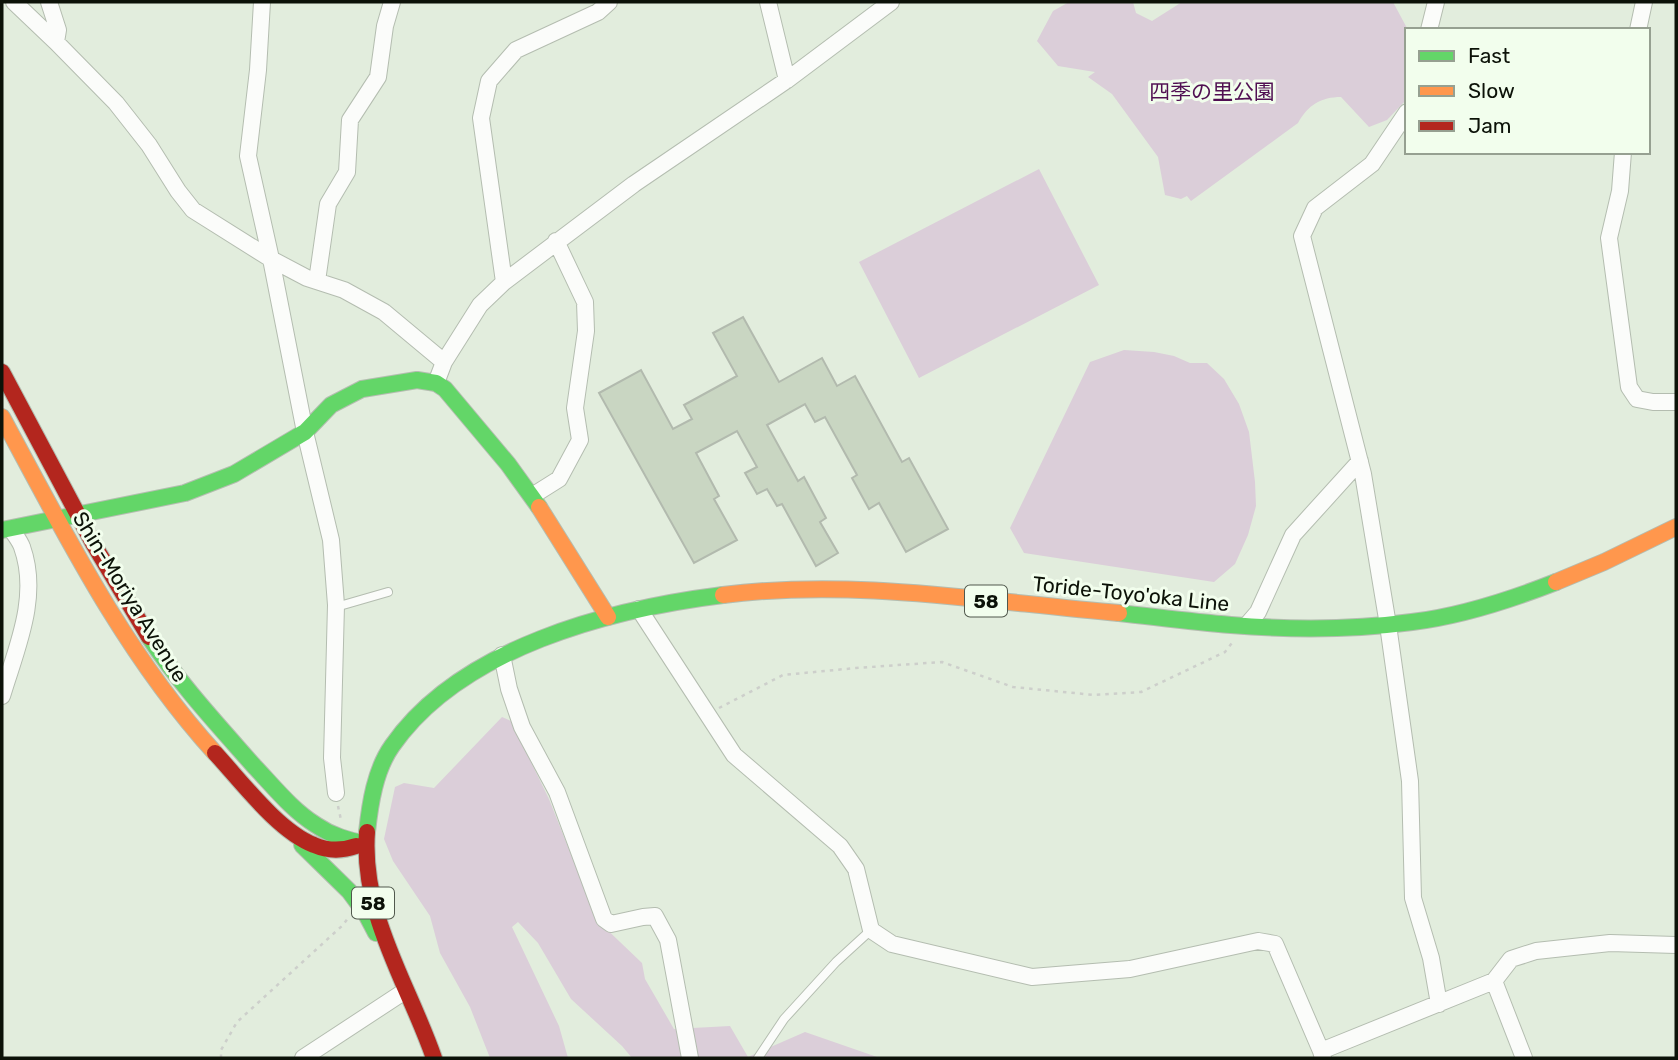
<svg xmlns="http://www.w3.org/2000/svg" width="1678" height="1060" font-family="Rubik,'Noto Sans JP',sans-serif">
<rect width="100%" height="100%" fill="#e2eddd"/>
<path fill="#dbced9" d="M1069 2H1133L1136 13 1152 21 1182 2H1393L1408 30 1407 99 1387 120 1369 127 1341 97C1321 97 1308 105 1298 123L1191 201 1187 196 1181 199 1165 195 1158 157 1112 94 1088 77 1095 72 1058 66 1037 41 1053 11Z
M1039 169 1099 285 919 378 859 262Z
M1124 350 1154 352 1174 356 1190 363H1207L1224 379 1239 404 1249 432 1255 482 1256 506 1248 535 1235 564 1214 582 1024 553 1010 528 1090 362Z
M502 717 511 721 549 799 597 920 642 963 645 979 674 1029 730 1026 748 1057 805 1032 880 1058H632L622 1046 571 999 538 943 518 922 512 927 559 1026 568 1058H490L470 1007 440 953 430 916 393 861 384 839 395 787 404 783 434 788Z"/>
<path fill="#c9d6c2" stroke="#b2baae" stroke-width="2" d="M743 317 779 382 822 358 837 386 855 376 902 462 909 458 948 529 906 552 879 503 869 509 852 478 857 475 825 417 815 422 805 404 767 425 798 481 804 477 826 518 820 522 838 553 816 566 782 504 777 506 767 489 757 494 745 473 757 467 737 431 696 453 719 496 714 499 737 540 694 563 599 393 641 370 673 429 692 419 684 405 737 376 713 333Z"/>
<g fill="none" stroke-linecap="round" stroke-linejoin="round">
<g stroke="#b4bdb0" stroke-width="10">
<path id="lane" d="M336 607 388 592
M758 1058 784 1019 836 962 871 930"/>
</g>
<g stroke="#b4bdb0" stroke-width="18">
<path id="street" d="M14 2 56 42 116 103 149 145 178 191 193 210 271 259 307 278 344 290 384 312 444 362
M49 2 58 30 56 42
M262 2 258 70 248 156 271 259 305 432 331 540 336 605 332 758 336 793
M768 2 787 80
M1429 30 1436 2
M1638 30 1644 2
M1407 112 1372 164 1315 208 1302 236 1363 474 1388 625 1410 781 1413 898 1431 958 1439 1004
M1623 152 1620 191 1609 238 1629 387 1637 399 1653 402H1676
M317 281 328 204 347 172 350 120 378 77 385 26 392 2
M504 282 481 118 489 81 516 50 598 12 609 2
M436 383 444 362 480 305 504 282 634 184 787 80 891 2
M532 496 559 479 580 440 575 408 586 331 585 302 556 241
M639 609 734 755 840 846 856 869 871 930 892 944 1032 977 1130 969 1258 941 1275 944 1321 1051 1323 1058
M1246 626 1258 612 1293 535 1360 461
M502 655 509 689 522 727 557 792 604 919 611 924 643 917 655 916 668 940 690 1058
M2 696C16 649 40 597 22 547 20 541 15 535 11 529
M1494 981 1524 1058
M1321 1051 1494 981 1511 959 1536 951 1610 943 1676 945
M303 1058 405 991"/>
</g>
<g stroke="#b4bdb0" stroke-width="18">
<path id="fast" d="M2 530 185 493 234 474 305 432 331 405 362 389 417 380 436 383 445 389 508 464 539 507
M1119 613C1156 617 1193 622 1231 625 1291 630 1352 630 1412 622 1462 616 1510 600 1556 582
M149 637C179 683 217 724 254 766 274 787 292 810 316 825 332 836 348 840 366 844
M367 832C370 804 375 770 392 746 460 648 610 609 723 595
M302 845 349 891 366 914 376 933"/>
</g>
<g stroke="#b4bdb0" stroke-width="18">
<path id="slow" d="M2 417C65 534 125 654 215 753
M539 507 608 617
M1556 582 1604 562 1676 527
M723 595C855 578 988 602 1119 613"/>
</g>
<g stroke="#b4bdb0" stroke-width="18">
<path id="jam" d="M2 372 94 545 149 637
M215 753C241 781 278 831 314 845 328 851 342 851 356 846
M367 832C361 915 408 983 434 1058"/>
</g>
<path stroke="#cdcfcb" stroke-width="2.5" stroke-dasharray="3.5 5" stroke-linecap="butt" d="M719 708 783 675 856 668 942 662 1013 687 1094 695 1141 692 1225 652 1232 643
M338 806 341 820
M221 1058V1050L237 1022 343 925 348 918"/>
<use href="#lane" stroke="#fbfcfa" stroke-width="8"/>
<use href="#street" stroke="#fbfcfa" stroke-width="16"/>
<use href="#fast" stroke="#63d668" stroke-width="16"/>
<use href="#slow" stroke="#ff974d" stroke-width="16"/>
<use href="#jam" stroke="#b3261e" stroke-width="16"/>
</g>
<g text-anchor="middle" stroke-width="6" stroke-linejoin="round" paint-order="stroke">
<g fill="#f2feed" stroke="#51594d" stroke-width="2">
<rect x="965" y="585.5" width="42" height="31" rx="5"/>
<rect x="352" y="887.5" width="42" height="31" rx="5"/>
</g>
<g font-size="19" font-weight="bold" fill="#0c1208">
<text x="986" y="608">58</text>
<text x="373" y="910">58</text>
</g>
<g font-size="21" fill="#500f52" stroke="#f2feed">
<text x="1212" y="99">四季の里公園</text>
</g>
<g font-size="21" fill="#0c1208" stroke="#f2feed">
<text transform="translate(1131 594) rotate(6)" y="7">Toride-Toyo'oka Line</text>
<text transform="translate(130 597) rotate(58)" y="7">Shin-Moriya Avenue</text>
</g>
</g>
<rect width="1678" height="1060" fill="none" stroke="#0c1208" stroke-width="7"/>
<rect x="1405" y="28" width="245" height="126" fill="#f2feed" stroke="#96a091" stroke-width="2"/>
<rect x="1419" y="51" width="35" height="10" fill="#63d668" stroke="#96a091" stroke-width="2"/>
<text x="1468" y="63" font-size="21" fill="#0c1208">Fast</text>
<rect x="1419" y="86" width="35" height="10" fill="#ff974d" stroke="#96a091" stroke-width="2"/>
<text x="1468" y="98" font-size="21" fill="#0c1208">Slow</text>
<rect x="1419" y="121" width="35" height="10" fill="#b3261e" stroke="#96a091" stroke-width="2"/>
<text x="1468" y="133" font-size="21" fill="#0c1208">Jam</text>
</svg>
